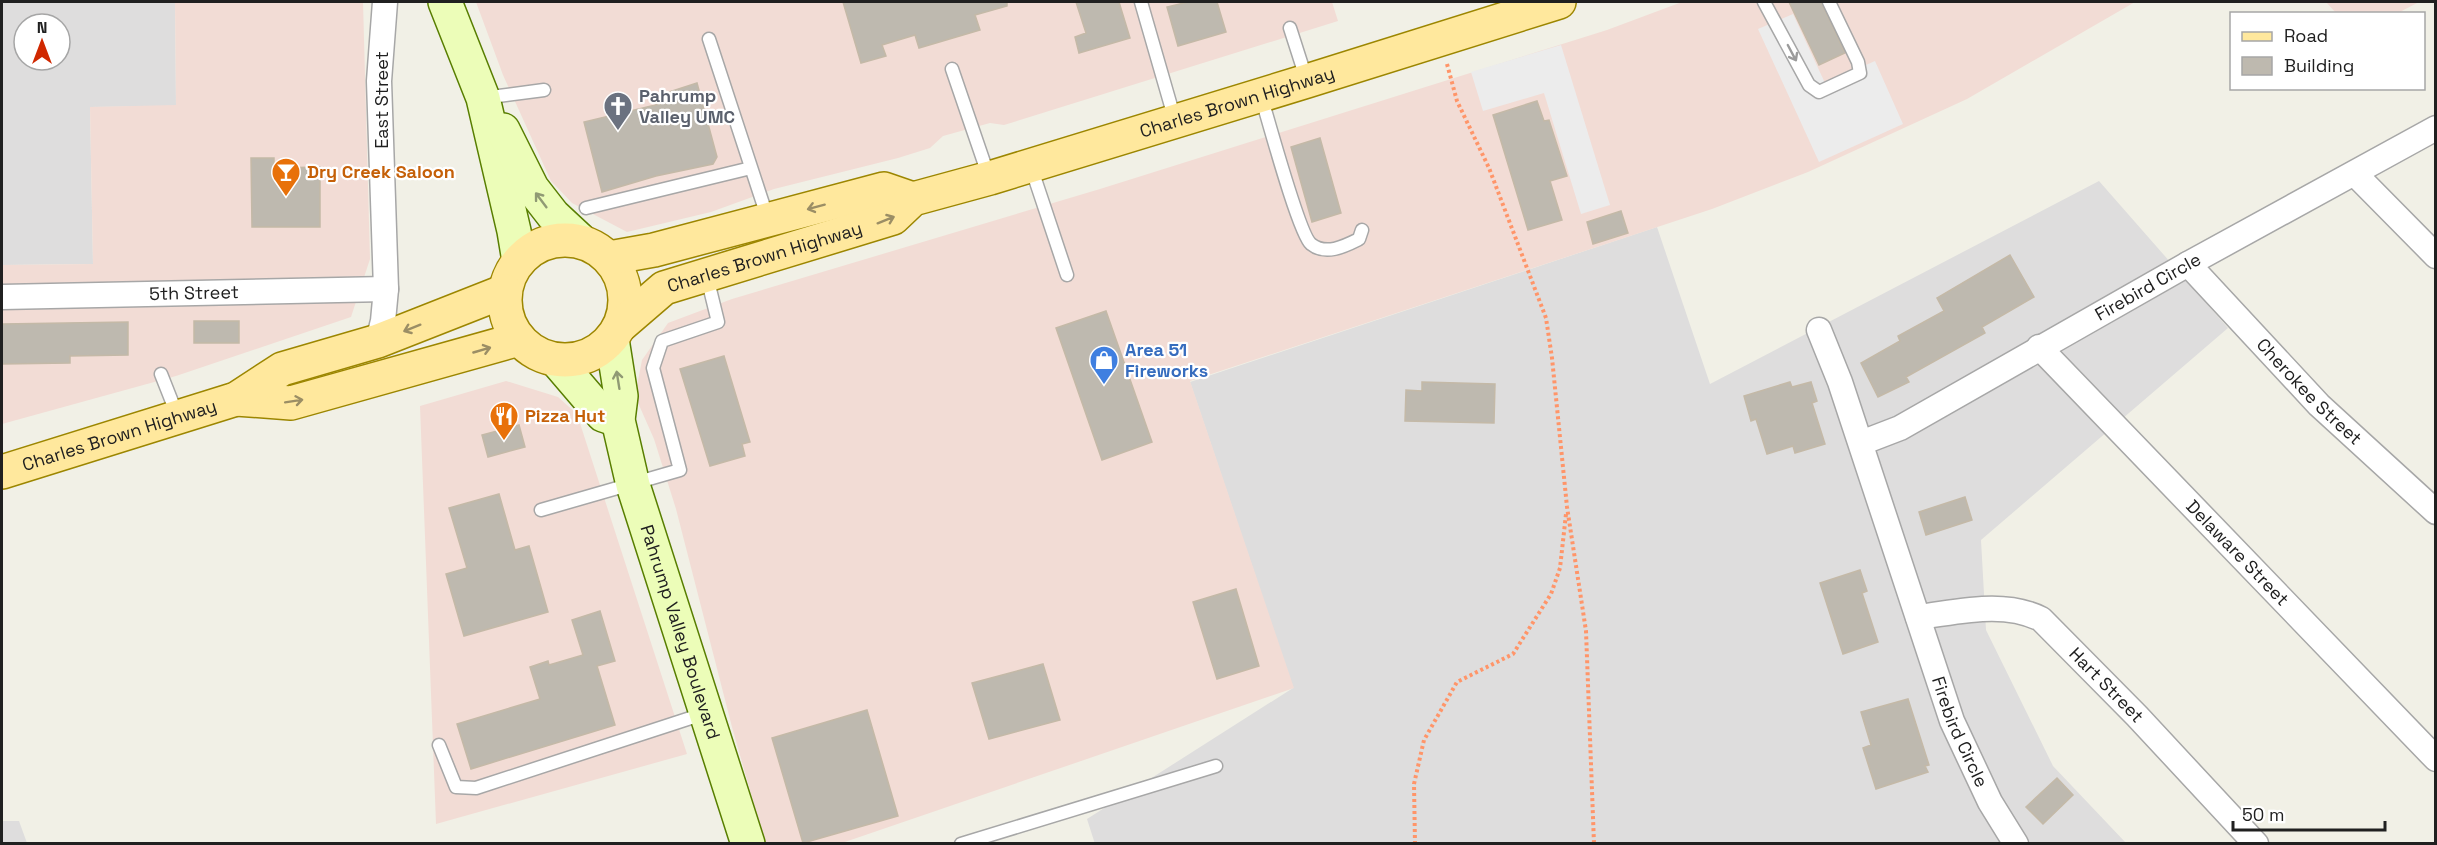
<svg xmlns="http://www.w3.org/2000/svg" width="2437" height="845" font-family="'Space Grotesk',sans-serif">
<rect width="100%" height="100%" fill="#f1f0e6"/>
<path fill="#dedddd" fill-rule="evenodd" d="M2 2H175L176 106 90 107 93 264 2 265ZM24 24H60V60H24Z
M2099 181 2228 328 1981 540 1986 630 2053 766 2126 843 1095 844 1087 819 1293 688 1190 382 1657 227 1710 384Z
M2 821H19L27 843H2Z"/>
<path fill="#f2dcd5" d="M175 2H363L370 259 351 317 176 376 2 424V265L93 264 90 107 176 105Z
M476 2H1332L1338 21 1004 125 990 123 943 136 930 148 898 158 774 189 711 212 627 232 572 203 551 181 503 75Z
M1682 2H2135L1967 99 1808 172 1712 209 1190 381 1294 688 842 843H765L732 727 676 509 654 439 635 396 642 360 668 323 732 299 1100 189 1607 30Z
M2326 2H2419L2396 14 2336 13Z
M506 381 558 397 577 414 687 754 436 824 420 406Z"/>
<path fill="#ececec" d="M1793 14 1825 83 1875 61 1903 124 1819 162 1758 29Z
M1561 45 1610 205 1581 214 1544 93 1483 111 1471 72Z"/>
<path fill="#beb9af" stroke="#c4b9a7" stroke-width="1.5" d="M843 2H1007V6L975 15 980 30 919 48 915 35 882 45 886 56 861 63Z
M1076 2H1119L1130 38 1079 53 1075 37 1086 33Z
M1188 2H1217L1226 32 1178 46 1167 7Z
M1789 2H1821L1845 53 1819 65Z
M697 83 717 157 713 164 656 176 602 192 584 122 668 102 666 93Z
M1537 101 1544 121 1549 120 1567 176 1550 181 1562 220 1528 230 1493 115Z
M1320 138 1341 213 1312 222 1291 147Z
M251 158H274V168L320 167V227H252Z
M1621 211 1628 233 1593 244 1587 222Z
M2010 255 2034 297 1982 327 1985 333 1906 377 1909 382 1878 397 1861 363 1900 341 1898 336 1944 311 1937 298Z
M1106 311 1152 442 1102 460 1056 328Z
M194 321H239V343H194Z
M128 322V355L70 356V363L2 364V324Z
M724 356 750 442 742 444 745 456 710 466 680 369Z
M1422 382 1495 384 1494 423 1405 421 1406 390 1422 391Z
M1790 382 1792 387 1811 382 1817 401 1812 403 1825 444 1795 453 1793 446 1767 454 1756 419 1751 421 1744 396Z
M519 425 525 447 488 457 482 435Z
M499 494 515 550 529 546 548 612 464 636 446 574 467 568 449 508Z
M1965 497 1972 520 1926 535 1919 512Z
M1860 570 1867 591 1862 593 1878 642 1843 654 1820 583Z
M1236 589 1259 666 1217 679 1193 602Z
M600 611 615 661 597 666 615 725 471 769 457 724 540 699 530 667 548 661 549 665 583 655 572 620Z
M1043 664 1060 720 989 739 972 683Z
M1908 699 1929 765 1925 766 1928 772 1876 789 1863 748 1871 745 1861 712Z
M867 710 898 816 803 843 772 738Z
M2057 778 2073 795 2043 824 2026 807Z"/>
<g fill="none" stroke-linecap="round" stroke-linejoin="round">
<g stroke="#a7a7a7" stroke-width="15">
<path id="lane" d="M1141 2 1175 120
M1764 2 1809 85 1819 92 1860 73 1858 62 1829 2
M1290 28 1307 81
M709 39 768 219
M952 69 989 177
M1261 96C1268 119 1299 234 1311 244 1326 256 1345 246 1359 239L1362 230
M483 98 544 90
M1031 167 1067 275
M586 208 751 168
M161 374 178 417
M541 510 680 470 653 368 662 341 718 322 707 277
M439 745 456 787 476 788 706 713
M961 844 1216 766"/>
</g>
<g stroke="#a7a7a7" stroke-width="27">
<g id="street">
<path d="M2355 174 2436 256"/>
<path id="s1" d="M2188 264 2319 405 2436 512"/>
<path id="s2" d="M2 297 386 289"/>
<path id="s3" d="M1819 330 1840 382 1952 721 1990 802 2016 844"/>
<path d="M378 341 383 321 386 289 379 81 385 2"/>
<path id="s4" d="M2039 347 2436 759"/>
<path id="s5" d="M1861 443 1900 428 2188 264 2436 128"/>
<path id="s6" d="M1918 617C1959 612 2003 600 2041 619L2137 716 2256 844"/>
</g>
</g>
<g stroke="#587e00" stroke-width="36">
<g id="secondary">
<path d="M445 2 483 98 514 231 519 261"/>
<path d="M503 130 532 188 553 215 582 242"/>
<path id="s7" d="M612 339 621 396 618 420 633 485 748 844"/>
<path d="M556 360 603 415 618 420"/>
</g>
</g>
<g stroke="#9c8600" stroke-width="36">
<g id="primary">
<circle cx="565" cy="300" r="60"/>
<path d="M609 258 654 250 884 189 913 199"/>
<path id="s8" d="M621 325 664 288 893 218 913 199 990 178 1307 81 1559 2"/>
<path d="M236 399 291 403 519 339"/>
<path id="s9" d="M2 472 236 399 282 369 378 341 505 291"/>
</g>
</g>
<path stroke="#ff9569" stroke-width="4" stroke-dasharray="3 3" stroke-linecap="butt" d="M1447 64 1457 101 1489 168 1546 318 1552 358 1567 507 1586 631 1594 844
M1415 844 1414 784 1424 740 1457 682 1513 654 1551 594 1560 568 1566 514"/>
<use href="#lane" stroke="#fff" stroke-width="12"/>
<use href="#street" stroke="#fff" stroke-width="24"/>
<use href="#secondary" stroke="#ecfdb8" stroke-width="33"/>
<use href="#primary" stroke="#ffe89d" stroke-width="33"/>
</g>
<defs><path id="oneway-shaft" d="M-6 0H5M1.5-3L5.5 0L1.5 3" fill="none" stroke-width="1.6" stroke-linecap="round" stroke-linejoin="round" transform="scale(1.5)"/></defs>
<use stroke="#9b9b9b" href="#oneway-shaft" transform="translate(1792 53) rotate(62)"/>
<g stroke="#909a74">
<use href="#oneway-shaft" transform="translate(541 200) rotate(-127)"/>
<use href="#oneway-shaft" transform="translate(618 380) rotate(-99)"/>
</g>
<g stroke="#9b8e65">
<use href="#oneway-shaft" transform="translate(816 207) rotate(165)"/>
<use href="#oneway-shaft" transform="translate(886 220) rotate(-22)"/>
<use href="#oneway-shaft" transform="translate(412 328) rotate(158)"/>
<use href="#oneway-shaft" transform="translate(482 350) rotate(-16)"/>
<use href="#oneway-shaft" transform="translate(294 401) rotate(-9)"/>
</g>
<defs>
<g id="church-pin" transform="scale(1.5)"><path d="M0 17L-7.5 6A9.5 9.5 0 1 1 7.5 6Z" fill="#6b7280" stroke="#fff"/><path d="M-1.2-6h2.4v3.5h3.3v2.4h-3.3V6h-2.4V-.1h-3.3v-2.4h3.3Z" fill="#fff"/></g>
<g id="bar-pin" transform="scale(1.5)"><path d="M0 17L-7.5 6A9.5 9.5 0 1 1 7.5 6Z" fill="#e8710a" stroke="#fff"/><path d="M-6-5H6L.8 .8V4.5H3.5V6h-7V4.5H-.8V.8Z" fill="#fff"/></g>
<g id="shop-pin" transform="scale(1.5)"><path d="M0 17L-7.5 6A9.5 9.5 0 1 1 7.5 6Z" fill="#3f7fe0" stroke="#fff"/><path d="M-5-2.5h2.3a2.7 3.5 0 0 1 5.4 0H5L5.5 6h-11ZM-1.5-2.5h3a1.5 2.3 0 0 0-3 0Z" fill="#fff"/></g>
<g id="restaurant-pin" transform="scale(1.5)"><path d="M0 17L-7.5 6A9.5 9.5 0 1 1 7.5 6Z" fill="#e8710a" stroke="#fff"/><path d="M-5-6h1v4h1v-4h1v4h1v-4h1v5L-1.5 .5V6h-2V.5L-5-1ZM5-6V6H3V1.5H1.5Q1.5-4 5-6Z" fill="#fff"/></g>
</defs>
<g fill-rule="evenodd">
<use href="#church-pin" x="618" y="106"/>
<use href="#bar-pin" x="286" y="172"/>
<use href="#shop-pin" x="1104" y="360"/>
<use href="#restaurant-pin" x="504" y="416"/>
</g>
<g text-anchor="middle" stroke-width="4.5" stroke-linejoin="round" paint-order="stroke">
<g font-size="18" font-weight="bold" fill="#5b616d" stroke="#fff" text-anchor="start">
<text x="639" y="102">Pahrump<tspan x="639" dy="21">Valley UMC</tspan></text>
</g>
<g font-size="18" fill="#202020" stroke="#fff">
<text transform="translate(382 100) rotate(-90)" y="6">East Street</text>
<text dy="6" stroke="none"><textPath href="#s8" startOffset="662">Charles Brown Highway</textPath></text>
<text dy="6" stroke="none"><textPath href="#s8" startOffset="162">Charles Brown Highway</textPath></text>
<text dy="6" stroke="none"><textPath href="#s5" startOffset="327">Firebird Circle</textPath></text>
<text dy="6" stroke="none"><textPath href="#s2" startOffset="192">5th Street</textPath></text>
<text dy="6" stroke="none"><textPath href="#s1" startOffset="176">Cherokee Street</textPath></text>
<text dy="6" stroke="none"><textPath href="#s9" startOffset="123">Charles Brown Highway</textPath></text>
<text dy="6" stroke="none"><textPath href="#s4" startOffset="286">Delaware Street</textPath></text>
<text dy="6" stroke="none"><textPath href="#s7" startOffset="303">Pahrump Valley Boulevard</textPath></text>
<text dy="6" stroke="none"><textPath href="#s6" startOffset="218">Hart Street</textPath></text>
<text dy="6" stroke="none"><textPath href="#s3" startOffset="426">Firebird Circle</textPath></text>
</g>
<g font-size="18" font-weight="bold" fill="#c56008" stroke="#fff" text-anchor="start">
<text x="307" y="178">Dry Creek Saloon</text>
<text x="525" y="422">Pizza Hut</text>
</g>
<g font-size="18" font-weight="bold" fill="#366cbe" stroke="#fff" text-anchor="start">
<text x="1125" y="356">Area 51<tspan x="1125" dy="21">Fireworks</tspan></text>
</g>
</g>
<rect width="2437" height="845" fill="none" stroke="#202020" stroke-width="6"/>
<rect x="2230" y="12" width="195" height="78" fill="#ffffff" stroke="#a6a6a6" stroke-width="1.5"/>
<rect x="2242" y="32" width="30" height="9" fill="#ffe89d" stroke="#a6a6a6" stroke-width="1.5"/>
<text x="2284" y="42" font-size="18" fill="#202020">Road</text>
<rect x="2242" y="57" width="30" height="18" fill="#beb9af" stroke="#a6a6a6" stroke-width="1.5"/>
<text x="2284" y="72" font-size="18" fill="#202020">Building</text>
<g transform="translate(42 42)"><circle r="28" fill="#ffffff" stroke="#a6a6a6" stroke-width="1.5"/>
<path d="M0-4.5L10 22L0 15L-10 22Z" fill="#d02800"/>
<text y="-9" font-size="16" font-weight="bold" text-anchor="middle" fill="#202020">N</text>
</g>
<path d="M2233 821v9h152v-9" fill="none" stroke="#202020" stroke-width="3"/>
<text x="2242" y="821" font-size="18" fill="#202020" stroke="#ffffff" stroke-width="4.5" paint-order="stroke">50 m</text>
</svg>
